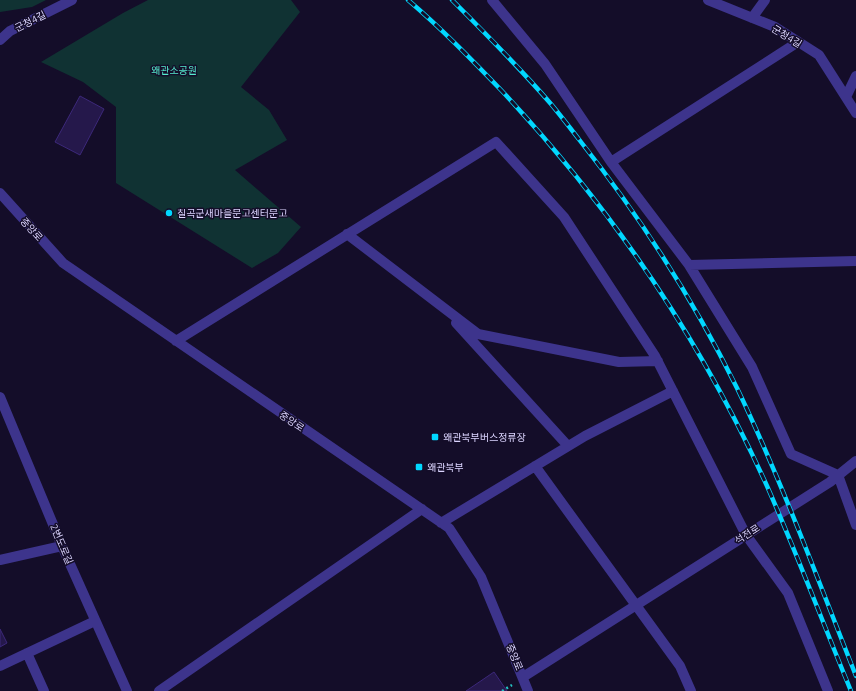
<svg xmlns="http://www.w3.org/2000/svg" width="856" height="691" font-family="Ubuntu,'Noto Sans KR',sans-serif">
<rect width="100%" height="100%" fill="#140d29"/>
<path fill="#103233" d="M0 0H46L32 7 0 12Z
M148 0H291L300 12 241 87 269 110 287 140 235 170 301 227 278 253 252 268 116 183V107L83 82 41 62 123 13Z"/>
<path fill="#25184b" stroke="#3c287a" d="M80 96 104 109 80 155 55 142Z
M0 629 7 643 0 647Z
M494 672 507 691H466Z"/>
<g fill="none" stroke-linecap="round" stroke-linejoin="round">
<path stroke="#24c4c4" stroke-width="2.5" stroke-dasharray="2 3" stroke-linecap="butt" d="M502 691 512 685"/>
<path stroke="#3d348c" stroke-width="10" d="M492 0 545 64 611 162 689 265 752 367 791 454 838 475 856 525
M708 0 775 27 819 55 856 113
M752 18 765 0
M0 40 10 31 72 0
M846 97 856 76
M611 162 798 42
M0 193 63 263 449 528 481 577 528 691
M347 234 478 334 619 362 658 361
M689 265 856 261
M456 323 568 446
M176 341 496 142 564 217 655 356 746 535 788 593 828 691
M0 397 62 546 127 691
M535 466 680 666 691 691
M441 523 585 436 673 391
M0 560 62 546
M27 653 44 691
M0 666 95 621
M523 677 830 482 856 461
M159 691 422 509"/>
<g stroke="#01d7ff" stroke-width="4.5">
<path id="rail" d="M408 0C441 28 471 59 501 90 610 206 701 340 767 486 797 554 823 623 851 691
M452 0C486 34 520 68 551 104 561 116 571 129 581 142 641 218 694 301 737 388 782 482 818 580 856 676"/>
</g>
<use href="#rail" stroke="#140d29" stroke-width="3" stroke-dasharray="9" stroke-linecap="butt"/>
</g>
<g fill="#01d7ff" stroke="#140d29" stroke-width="1.5">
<circle cx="169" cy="213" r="4"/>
<rect x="431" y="433" width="8" height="8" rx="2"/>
<rect x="415" y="463" width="8" height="8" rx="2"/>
</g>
<g text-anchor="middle" stroke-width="3" stroke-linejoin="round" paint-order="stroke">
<g font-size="10" fill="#dcd5ff" stroke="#140d29">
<text transform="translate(30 21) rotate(-27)" y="4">군청4길</text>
<text transform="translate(787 36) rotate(31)" y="4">군청4길</text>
<text transform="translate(32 229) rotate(48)" y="4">중앙로</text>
<text transform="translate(292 421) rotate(34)" y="4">중앙로</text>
<text transform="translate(747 534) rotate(-33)" y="4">석전로</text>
<text transform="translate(62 544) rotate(67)" y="4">2번도로길</text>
<text transform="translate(515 657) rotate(67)" y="4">중앙로</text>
</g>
<g font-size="10" fill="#55ebce" stroke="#140d29">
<text x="174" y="74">왜관소공원</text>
</g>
<g font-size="10" fill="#dcd5ff" stroke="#140d29" text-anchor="start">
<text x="177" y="217">칠곡군새마을문고센터문고</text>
<text x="443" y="441">왜관북부버스정류장</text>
<text x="427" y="471">왜관북부</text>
</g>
</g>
</svg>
